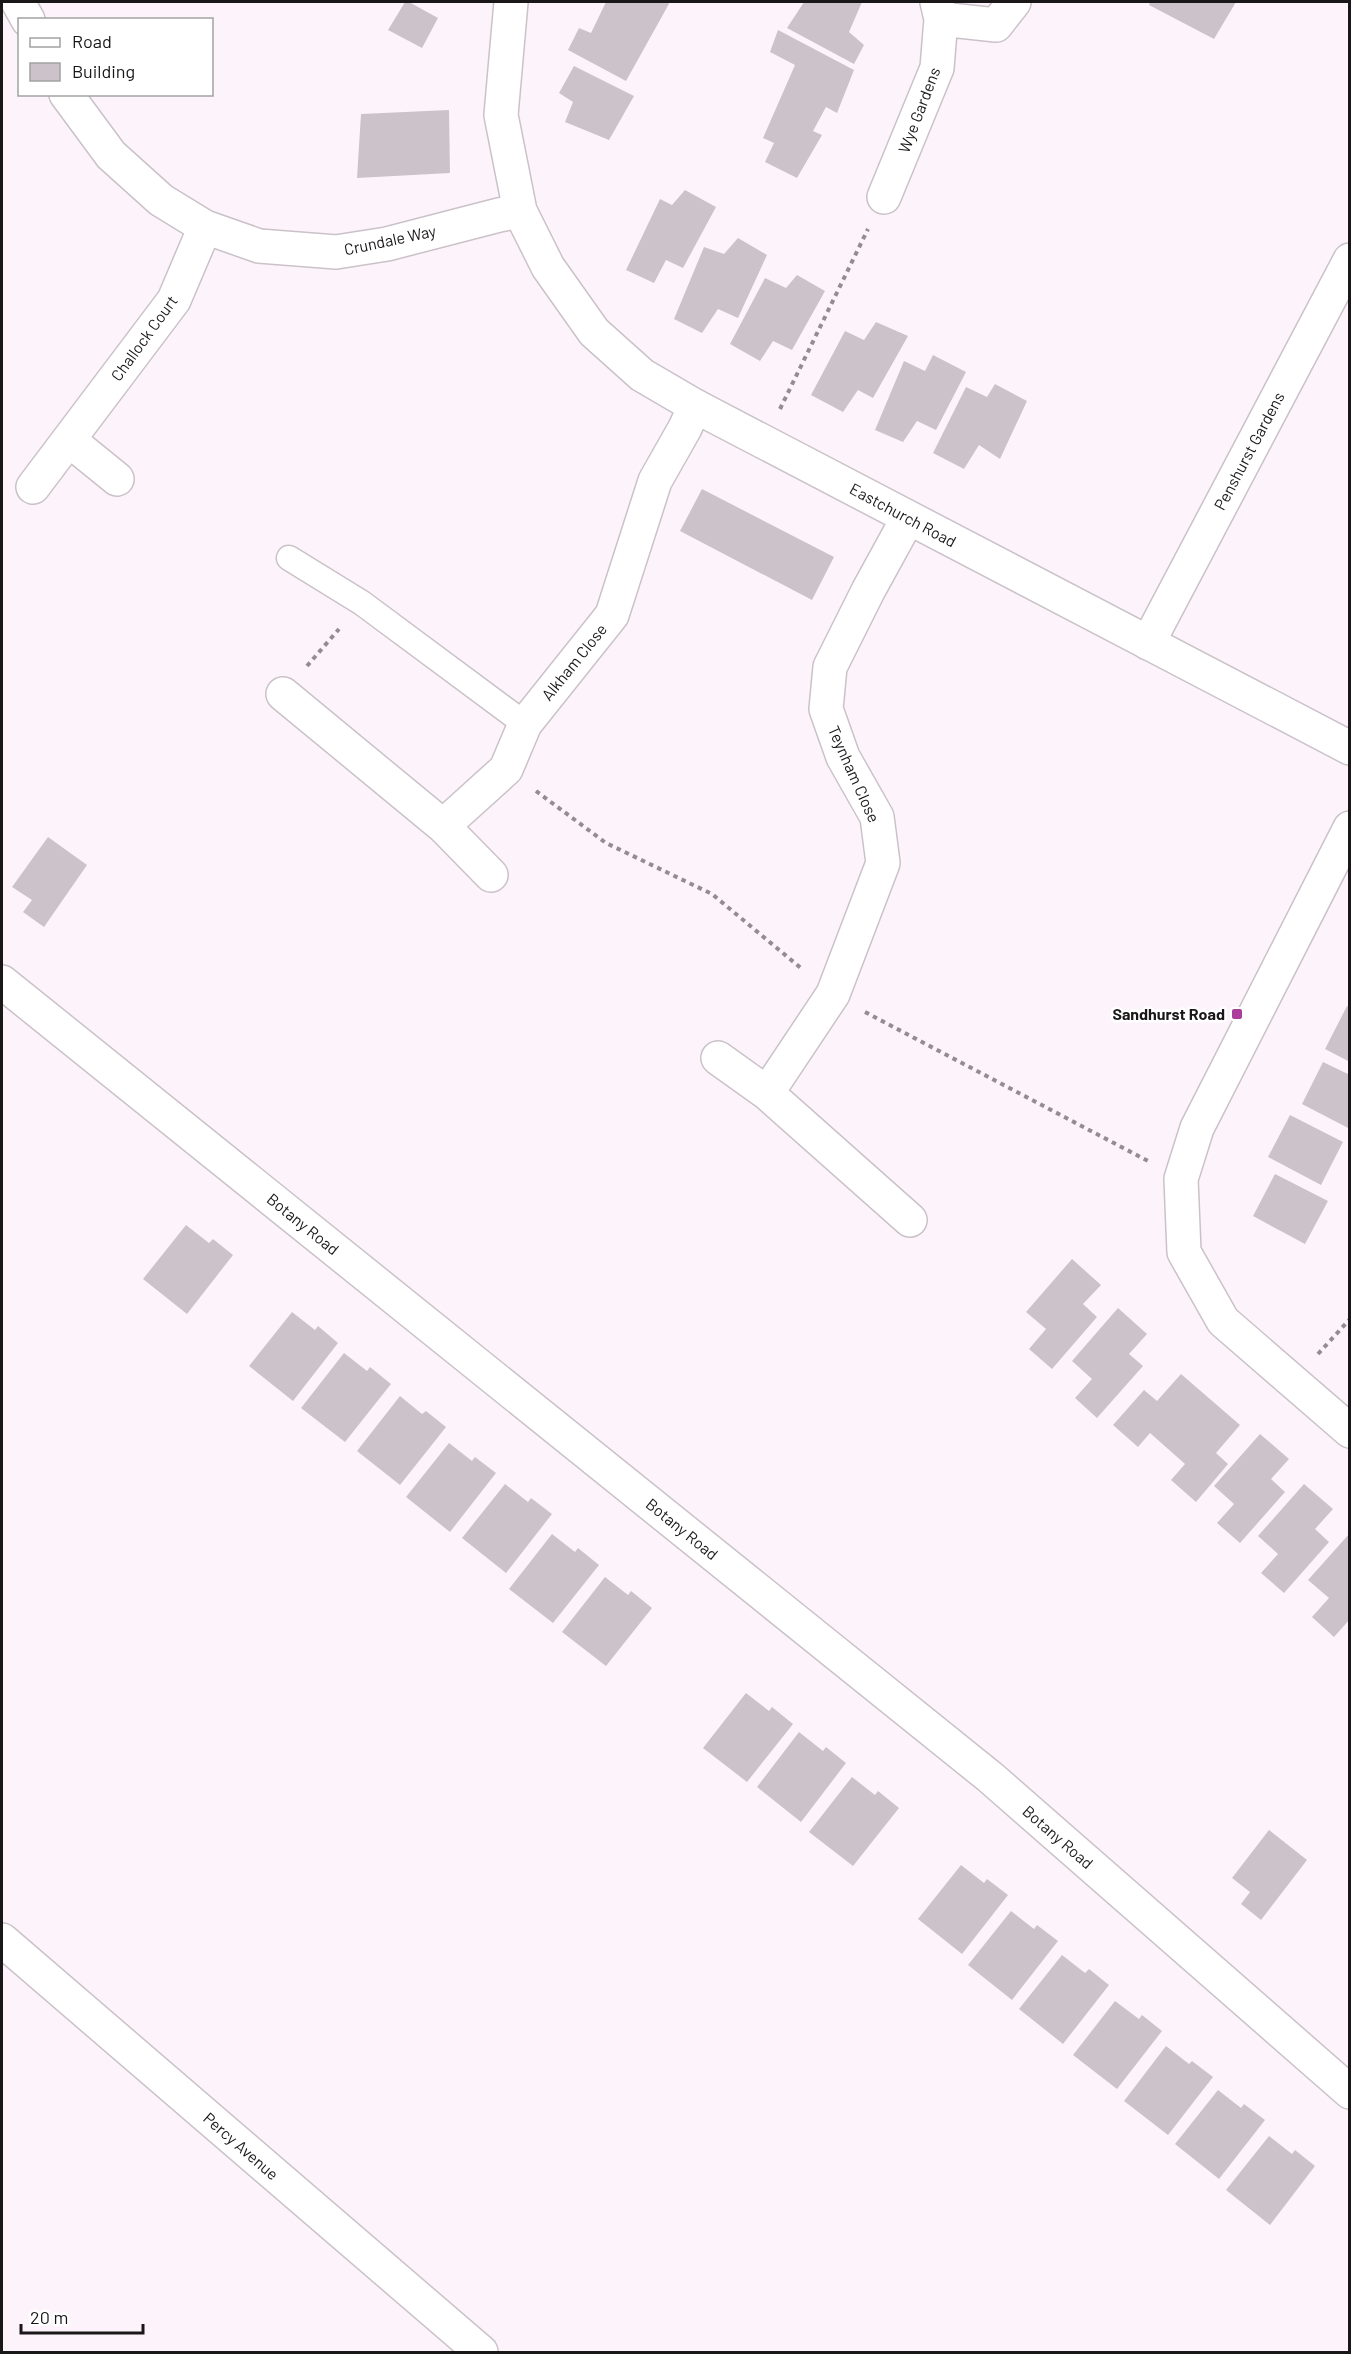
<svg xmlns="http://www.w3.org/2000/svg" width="1351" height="2354" font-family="Barlow,sans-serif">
<rect width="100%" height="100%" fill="#fdf4fb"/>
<path fill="#ccc3ca" d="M405 2H409L438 18 422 48 388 30Z
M606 2H670L626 81 568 50 579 28 591 33Z
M804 2H862L849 32 864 45 854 64 787 28Z
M1150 2H1236L1214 39 1149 5Z
M778 30 854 70 837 113 826 107 813 131 822 135 797 178 765 162 774 143 763 138 795 65 770 52Z
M574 66 634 96 609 140 565 122 573 102 559 93Z
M449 110 450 173 357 178 361 114Z
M685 190 716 207 683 268 666 260 654 283 626 270 660 199 672 205Z
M738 238 767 255 738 318 718 309 702 333 674 319 704 247 724 254Z
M797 275 825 291 792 350 773 341 760 361 730 344 765 278 786 288Z
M876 322 908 336 873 398 858 390 843 412 811 395 845 331 864 340Z
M933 355 966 372 936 430 917 421 903 442 875 430 904 361 925 371Z
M995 384 1027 401 1000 459 979 445 964 469 933 453 966 387 987 397Z
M702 489 834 557 812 600 680 531Z
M48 837 87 865 44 927 23 912 32 900 12 887Z
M1347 1006 1350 1008V1062L1325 1049Z
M1323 1062 1350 1075V1129L1302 1104Z
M1290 1115 1343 1142 1321 1185 1268 1157Z
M1275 1174 1328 1201 1305 1244 1253 1216Z
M186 1225 209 1243 213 1239 233 1255 187 1314 143 1279Z
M1072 1259 1101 1285 1083 1304 1097 1317 1052 1369 1029 1349 1046 1329 1026 1312Z
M1118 1308 1147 1334 1129 1354 1143 1366 1097 1418 1075 1398 1092 1379 1072 1361Z
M292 1312 315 1330 318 1326 338 1343 293 1401 249 1366Z
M344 1353 367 1371 370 1367 391 1384 345 1442 301 1408Z
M1181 1374 1240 1425 1216 1453 1228 1464 1196 1502 1171 1480 1185 1464 1150 1433 1138 1447 1113 1425 1144 1390 1157 1401Z
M400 1396 422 1414 426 1411 446 1427 400 1485 357 1451Z
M1260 1434 1289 1459 1271 1479 1285 1492 1240 1543 1217 1523 1234 1504 1214 1486Z
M449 1443 472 1461 475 1457 496 1473 450 1532 406 1497Z
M505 1484 528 1502 531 1498 552 1514 506 1573 462 1538Z
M1304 1484 1333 1509 1315 1529 1329 1542 1284 1593 1261 1573 1278 1554 1258 1536Z
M1350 1533V1619L1334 1637 1312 1617 1329 1598 1308 1580Z
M552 1534 575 1552 578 1548 599 1565 553 1623 509 1589Z
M605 1577 628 1595 631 1591 652 1608 606 1666 562 1632Z
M746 1693 769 1711 772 1707 793 1724 747 1782 703 1748Z
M799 1732 823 1751 826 1747 846 1763 801 1822 757 1787Z
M852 1777 875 1795 878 1791 899 1808 853 1866 809 1832Z
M1269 1830 1307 1860 1261 1920 1241 1904 1250 1892 1232 1878Z
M961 1865 984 1883 987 1879 1008 1895 962 1954 918 1919Z
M1011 1911 1034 1929 1037 1925 1058 1941 1012 2000 968 1965Z
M1062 1955 1085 1973 1089 1969 1109 1985 1063 2044 1019 2009Z
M1115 2001 1139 2019 1142 2015 1162 2031 1117 2089 1073 2055Z
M1166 2046 1189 2064 1192 2061 1213 2077 1168 2135 1124 2101Z
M1218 2090 1241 2108 1244 2104 1265 2120 1219 2179 1175 2144Z
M1269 2136 1292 2154 1295 2150 1315 2166 1270 2225 1226 2190Z"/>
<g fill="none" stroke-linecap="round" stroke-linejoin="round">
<g stroke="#cac2c8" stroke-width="27">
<path id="service" d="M289 558 362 603 525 724"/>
</g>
<g stroke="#cac2c8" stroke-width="36">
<path id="minor" d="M18 2 28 20
M941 19 996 25 1014 2
M66 94 111 155 161 200 205 227 259 246 336 252 387 244 499 215 520 211
M884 197 937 68 941 19 937 2
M69 440 117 479
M33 487 174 300 205 227
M1148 643 1350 260
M283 694 443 826 491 875
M443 826 506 769 525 724 612 615 655 481 685 428 695 406
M1350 828 1197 1128 1181 1179 1184 1252 1223 1321 1350 1431
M718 1058 767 1093 910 1220
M767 1093 833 994 883 863 877 817 843 757 826 709 830 667 868 591 908 518
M2 1940 481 2352"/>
</g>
<g stroke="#cac2c8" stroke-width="36">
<path id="tertiary" d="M511 2 501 115 520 211 548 267 594 332 642 375 695 406 1350 748
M2 982 990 1777 1350 2092"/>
</g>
<path stroke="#938d92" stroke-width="4" stroke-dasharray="4.5 4.5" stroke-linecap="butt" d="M780 409 868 229
M307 666 339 629
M536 791 606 843 712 894 802 969
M865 1012 1148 1161
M1318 1354 1350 1319"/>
<use href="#service" stroke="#fff" stroke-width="24"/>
<use href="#minor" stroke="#fff" stroke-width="33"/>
<use href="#tertiary" stroke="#fff" stroke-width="33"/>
</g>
<rect fill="#ab3d9b" stroke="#fff" stroke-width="2" x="1231" y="1008" width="12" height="12" rx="3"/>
<g text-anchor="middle" stroke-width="5" stroke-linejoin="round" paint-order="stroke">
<g font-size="16" fill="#1a1719" stroke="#fff">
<text transform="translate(919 110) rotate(-69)" y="6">Wye Gardens</text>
<text transform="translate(390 240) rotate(-12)" y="6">Crundale Way</text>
<text transform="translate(144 338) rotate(-54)" y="6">Challock Court</text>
<text transform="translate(1249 451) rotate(-62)" y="6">Penshurst Gardens</text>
<text transform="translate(903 515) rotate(28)" y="6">Eastchurch Road</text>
<text transform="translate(574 662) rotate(-51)" y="6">Alkham Close</text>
<text transform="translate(854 774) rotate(66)" y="6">Teynham Close</text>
<text transform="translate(303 1224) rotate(39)" y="6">Botany Road</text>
<text transform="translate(682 1529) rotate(39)" y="6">Botany Road</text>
<text transform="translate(1058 1837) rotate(41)" y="6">Botany Road</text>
<text transform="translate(241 2146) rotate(41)" y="6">Percy Avenue</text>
</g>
<g font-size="16" font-weight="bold" fill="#1a1719" stroke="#fff" text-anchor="end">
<text x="1225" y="1020">Sandhurst Road</text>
</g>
</g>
<rect width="1351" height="2354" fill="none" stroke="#1a1719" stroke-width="6"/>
<rect x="18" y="18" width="195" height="78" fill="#ffffff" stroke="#a3a2a3" stroke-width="1.5"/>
<rect x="30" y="38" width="30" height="9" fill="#ffffff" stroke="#a3a2a3" stroke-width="1.5"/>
<text x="72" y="48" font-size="18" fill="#1a1719">Road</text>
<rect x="30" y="63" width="30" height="18" fill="#ccc3ca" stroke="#a3a2a3" stroke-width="1.5"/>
<text x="72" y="78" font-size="18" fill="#1a1719">Building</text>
<path d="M21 2324v9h122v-9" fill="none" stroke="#1a1719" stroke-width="3"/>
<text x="30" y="2324" font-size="18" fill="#1a1719" stroke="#ffffff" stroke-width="4.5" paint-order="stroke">20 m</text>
</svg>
